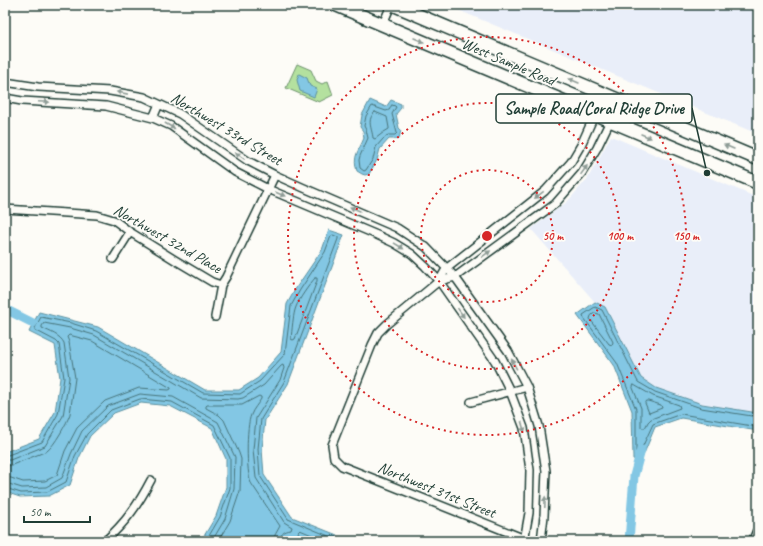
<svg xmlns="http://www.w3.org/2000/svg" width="763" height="546" font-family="Caveat,sans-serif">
<rect width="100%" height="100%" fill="#fdfcf7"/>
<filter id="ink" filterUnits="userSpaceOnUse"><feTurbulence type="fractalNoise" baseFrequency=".025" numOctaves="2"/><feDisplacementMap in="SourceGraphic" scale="8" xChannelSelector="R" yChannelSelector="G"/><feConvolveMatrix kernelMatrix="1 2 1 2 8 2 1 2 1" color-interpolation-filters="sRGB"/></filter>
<g filter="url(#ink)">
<path fill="#e9eef9" d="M446 5H758V134L523 37Z
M611 136 758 198V413L702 404 656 388 641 378 605 307 595 302 531 229 568 201 588 178Z"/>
<path fill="#b4e19f" stroke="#6a8f6a" d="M297 64 311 70 316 81 322 84 328 81 333 95 319 102 286 88Z"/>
<path fill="#83c7e4" stroke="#5b909e" d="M299 74 307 78 310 86 317 89 314 97 300 91 297 80Z
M370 100 386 107 391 100 401 104V108L396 114 399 128 401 130 399 139H389L380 149 377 160 369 174 365 175 362 174 357 171C352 156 359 151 364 138L363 131 360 127 362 115Z
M329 230 344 235 288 384 265 420 262 449 264 475 292 517 337 535 335 541H298L291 539 259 541H201L216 516 226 487V459L212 428 170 406 141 403 114 413 90 436 79 458 70 485 49 496 20 497 5 492V452L39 439 55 412 60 378 55 345 29 332 39 312 98 327 205 390H239L258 378 281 352 287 304 296 288 322 250Z
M595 302 605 307 641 378 656 388 702 404 758 413V431L681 418 655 427 641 461 633 459 632 411 614 365 577 315Z"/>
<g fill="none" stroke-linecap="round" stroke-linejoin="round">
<path stroke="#47747a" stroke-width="1" d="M392 105 395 106 396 107 392 114 397 133 395 135H388L383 139 376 147 373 159 366 170 364 171 360 168 359 160 360 156 368 138 366 130 364 126 366 116 372 106 386 111 389 110Z
M375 112 387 117 389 128V129L384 132 375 139 373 138C372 128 366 120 375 112Z
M315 278H317V281L295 339 293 340 291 339C292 331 293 314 296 307 299 299 309 285 315 278Z
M595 313 599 314 613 342 612 345 609 344 590 319 591 316Z
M634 385 653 396 679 405 680 408 651 419 648 422 645 428H642L641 427V408L633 388Z
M646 401H648L661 405 662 408 649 413 645 403Z
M758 417 701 408 655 392 638 382 602 310 595 307 583 315 584 318 617 363 636 409V451L637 453 640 452 653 424 681 414 758 427
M5 455H8L42 442 58 414 64 378 59 344 56 341 35 330V328L41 317 71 323 96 331 203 393 240 394 260 381 285 354 291 306 300 290 325 252 331 236 333 235 338 237V239L284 382 261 419 258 449 260 476 288 519 331 537 332 541
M5 460H10L45 446 63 416 69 378 64 343C60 335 50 332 42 328V326L44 323 70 328 94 335 201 398 238 399 243 398 264 385 281 366 283 365 284 368 280 380 256 418 253 450 256 478 284 522 292 527 291 530C284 531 280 534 280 541
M5 466 12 465 47 451C54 446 67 423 70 414L75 378 69 342 67 337 69 335 92 341 171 388V389L169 390 139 388 105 401 77 428 65 451 57 475 45 481 23 482 11 478 5 477
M5 483 9 484 22 488 46 487 62 478 71 454 82 431 108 406 140 394 173 397 218 422 235 457 234 489 225 519 212 541
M5 488 21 493 47 492 66 482 75 456 87 434 111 410 140 399 172 402 214 425 230 458V488L220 517 206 541
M218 541 230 521 240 491 241 459 239 453 224 420 219 415 206 408V406L207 405H242L259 396 261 397V399C258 404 253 409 251 415 246 426 246 472 251 483L280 526 275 535 274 541
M301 541 300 537 298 532 300 530 326 541"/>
<path stroke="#83c7e4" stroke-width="9" d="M5 309 33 323
M629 541 634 476 641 450"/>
<g stroke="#1f3d34" stroke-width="10">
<path id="street" d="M383 24 391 5
M5 82 38 87 110 91 144 97 180 114 248 161 275 175 304 188 397 228 426 247 455 277 508 351 527 387 539 426 546 471 544 516 541 541
M5 98 22 101 106 106 153 118 171 126 235 172 268 189 377 235 394 243 412 254 425 266 439 281 495 361 510 391 524 428 530 470 529 513 524 541
M153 118 159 104
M5 209 97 215 114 220 130 232 175 260 212 282 221 285
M113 259 130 232
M439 281 455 277 555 204 582 173 597 148 610 121V96
M215 317 221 285 226 277 275 175
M471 402 527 387
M105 541C126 522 138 505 151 480
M533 541 525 539 342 466 334 458 332 445 372 345 378 333 387 324 439 281 446 269 545 191 571 162 581 145 595 114 610 96"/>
</g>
<g stroke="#1f3d34" stroke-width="13">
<path id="secondary" d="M754 541 758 532"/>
</g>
<g stroke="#1f3d34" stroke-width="15">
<path id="primary" d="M336 5 758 183
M394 5 758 159"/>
</g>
<use href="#street" stroke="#fdfcf7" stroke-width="7"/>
<use href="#secondary" stroke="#fdfcf7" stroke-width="10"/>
<use href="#primary" stroke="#fdfcf7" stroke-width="12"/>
</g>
<defs><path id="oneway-solid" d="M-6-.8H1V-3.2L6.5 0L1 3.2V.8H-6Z"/></defs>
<g fill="#8e9c96">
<use href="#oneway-solid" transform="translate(419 40) rotate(23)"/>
<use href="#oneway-solid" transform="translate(574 81) rotate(-157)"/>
<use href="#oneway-solid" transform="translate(122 93) rotate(-169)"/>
<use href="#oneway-solid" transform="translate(44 102) rotate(3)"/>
<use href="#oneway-solid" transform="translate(170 126) rotate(30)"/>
<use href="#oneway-solid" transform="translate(646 136) rotate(23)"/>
<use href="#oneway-solid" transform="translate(729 147) rotate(-157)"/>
<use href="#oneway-solid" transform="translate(240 156) rotate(-145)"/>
<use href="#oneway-solid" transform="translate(584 170) rotate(-55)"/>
<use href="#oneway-solid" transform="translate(280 194) rotate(23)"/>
<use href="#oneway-solid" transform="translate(539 195) rotate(142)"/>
<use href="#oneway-solid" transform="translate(355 209) rotate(-157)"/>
<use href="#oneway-solid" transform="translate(399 246) rotate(32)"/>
<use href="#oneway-solid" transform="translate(486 254) rotate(-36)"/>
<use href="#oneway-solid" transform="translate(461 313) rotate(55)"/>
<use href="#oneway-solid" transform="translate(514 364) rotate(-118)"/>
<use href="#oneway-solid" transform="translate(523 427) rotate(74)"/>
<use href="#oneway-solid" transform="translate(545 502) rotate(-88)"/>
</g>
</g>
<g fill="none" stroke="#d62828" stroke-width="2" stroke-dasharray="2 4">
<circle cx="487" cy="236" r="66"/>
<circle cx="487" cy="236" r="133"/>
<circle cx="487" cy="236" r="199"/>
</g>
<g text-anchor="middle" stroke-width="3.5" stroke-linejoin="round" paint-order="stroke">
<g font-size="16" fill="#1f3d34" stroke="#fdfcf7">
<text transform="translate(509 61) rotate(23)" y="6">West Sample Road</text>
<text transform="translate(227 128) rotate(31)" y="6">Northwest 33rd Street</text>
<text transform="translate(168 238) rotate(30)" y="6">Northwest 32nd Place</text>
<text transform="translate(437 489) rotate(22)" y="6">Northwest 31st Street</text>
</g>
</g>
<circle cx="487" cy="236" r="6" fill="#d62828" stroke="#fdfcf7" stroke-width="2"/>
<g font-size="12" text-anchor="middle" font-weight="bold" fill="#d62828" stroke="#fdfcf7" stroke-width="3.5" stroke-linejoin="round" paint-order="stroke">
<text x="553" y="240">50 m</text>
<text x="620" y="240">100 m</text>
<text x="686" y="240">150 m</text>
</g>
<path fill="none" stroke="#1f3d34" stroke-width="1.5" d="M707 173L692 108"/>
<circle fill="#1f3d34" stroke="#fdfcf7" stroke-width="1.5" cx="707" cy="173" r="4"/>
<rect fill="#fdfcf7" stroke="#1f3d34" stroke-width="1.5" x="496" y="94" width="196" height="29" rx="4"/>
<g font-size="17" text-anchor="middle" font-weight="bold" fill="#1f3d34">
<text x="594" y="114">Sample Road/Coral Ridge Drive</text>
</g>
<rect width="763" height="546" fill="none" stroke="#fdfcf7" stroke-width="20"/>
<rect x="10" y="10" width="743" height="526" fill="none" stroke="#1f3d34" stroke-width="1.5" filter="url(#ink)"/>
<path d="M24 516v6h66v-6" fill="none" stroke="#1f3d34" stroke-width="2"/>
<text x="30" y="516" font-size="12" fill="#1f3d34" stroke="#fdfcf7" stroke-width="3" paint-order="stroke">50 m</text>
</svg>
